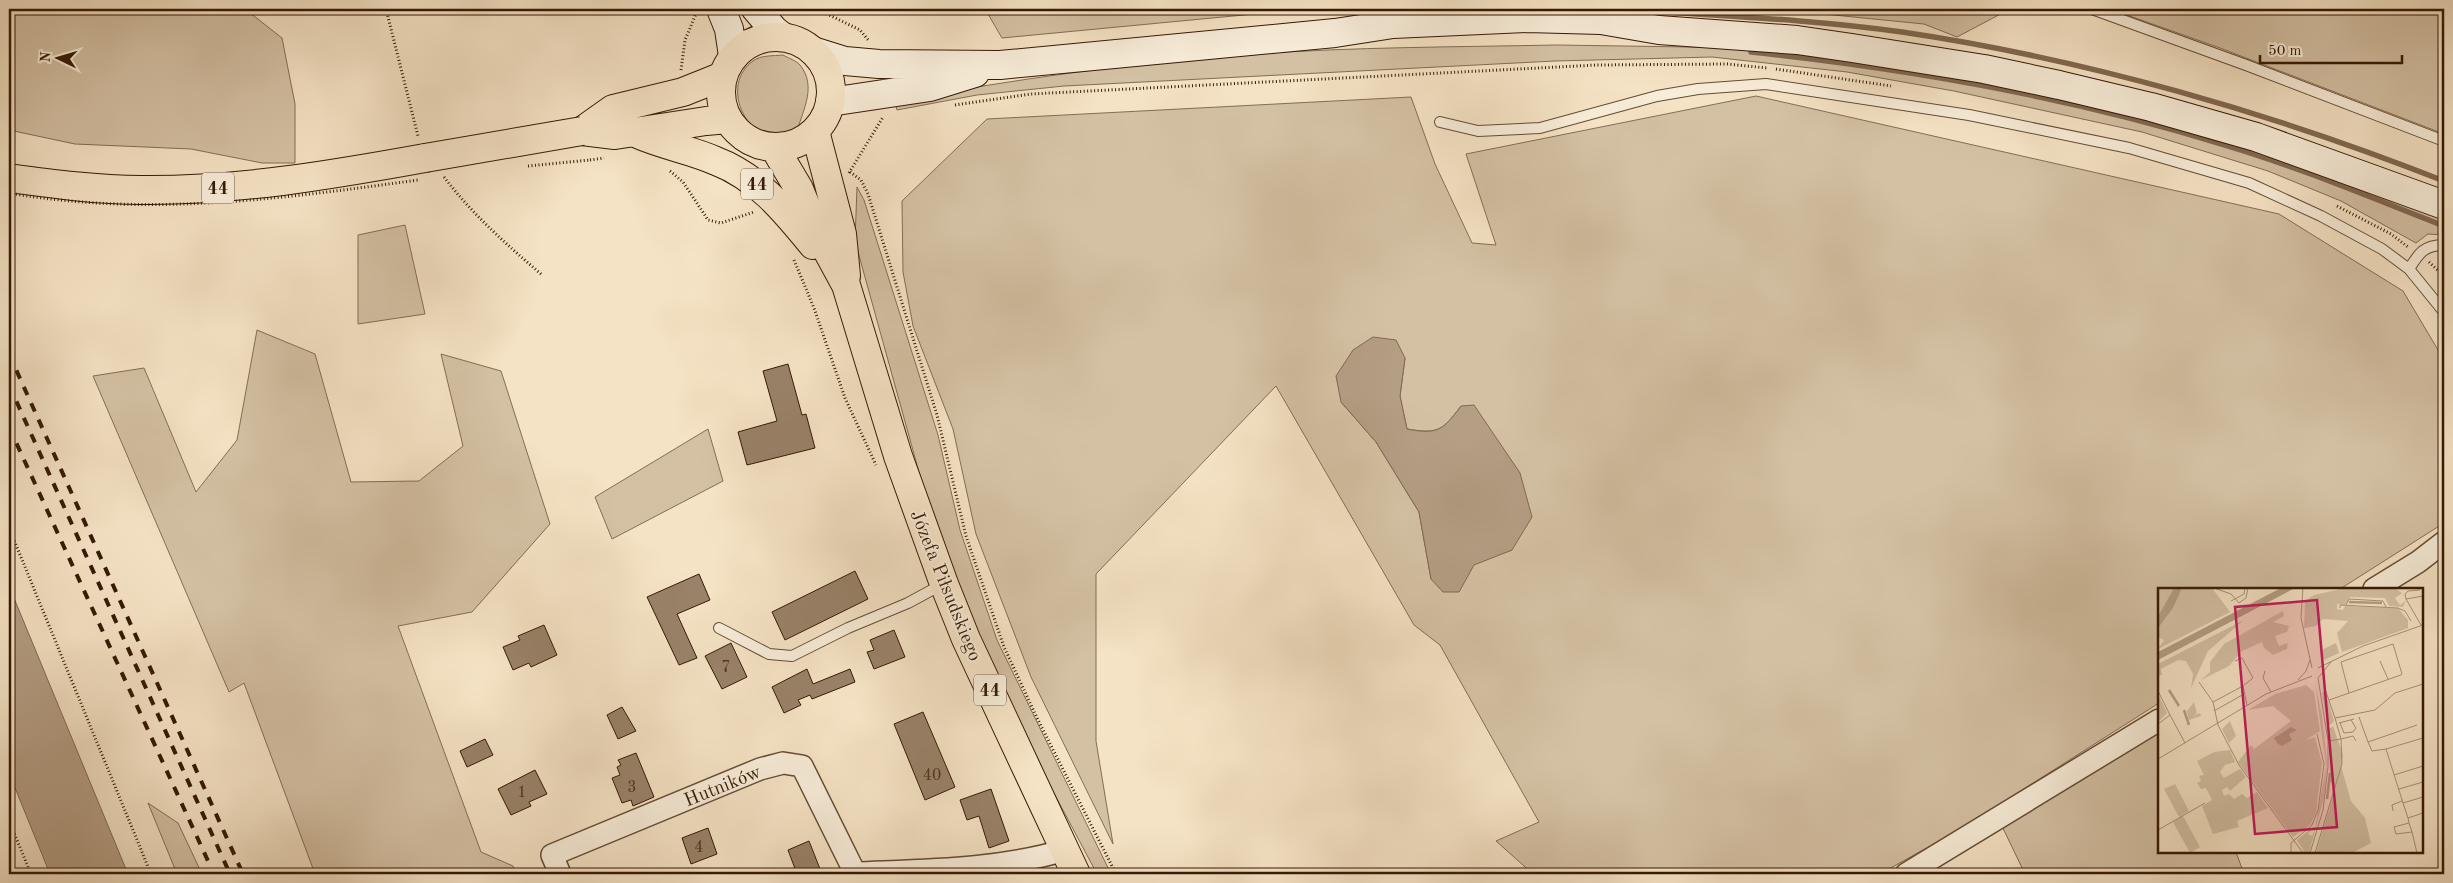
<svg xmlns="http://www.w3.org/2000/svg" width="2453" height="883" font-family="'Old Standard TT',serif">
<rect width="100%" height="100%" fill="#f5e3c5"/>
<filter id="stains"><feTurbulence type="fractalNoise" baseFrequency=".004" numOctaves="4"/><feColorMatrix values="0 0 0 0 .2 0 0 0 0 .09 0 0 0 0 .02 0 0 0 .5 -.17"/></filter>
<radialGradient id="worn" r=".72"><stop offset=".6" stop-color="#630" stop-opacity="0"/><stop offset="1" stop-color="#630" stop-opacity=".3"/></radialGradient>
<path fill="#d4c1a4" stroke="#846d54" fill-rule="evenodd" d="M9 9H245L282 38 295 104V163H262L191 149 75 144 9 130Z
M985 9H1307L1002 38Z
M1773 9H2010L1957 37 1924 24Z
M2110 9H2444V134L2220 48Z
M1557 45 1755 48 1874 64 2026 91 2119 110 2231 143 2444 220V235L2428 234 2416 243 2341 201 2268 171 2142 132 1954 91 1847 72 1712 57 1555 61 1064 86 977 95 897 110 894 101C1013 80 1133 62 1254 54 1355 47 1456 47 1557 45Z
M783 55C788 58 797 61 800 65 817 86 803 110 797 131 793 137 784 139 776 138 742 134 722 83 753 61 760 55 774 56 783 55Z
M1756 96 2279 214 2403 291 2444 360V523L2340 589H2159V703L1964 827 1880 874H1533L1496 841 1539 822 1440 645 1414 625 1276 386 1096 574V741L1113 844 1031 677 976 534 953 429 913 326 903 272 902 201 987 119 1411 97 1435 164 1472 243 1496 245 1466 154ZM1405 358 1400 396 1407 429C1439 434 1442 431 1461 406L1512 550 1431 579 1419 512 1376 442 1341 402Z
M857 187 864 200 938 435 960 530 997 640 1111 874H1097L1047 780 977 638 932 519 855 241Z
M405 225 425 314 358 324V235Z
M257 330 315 354 351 482 419 481 463 446 441 354 501 371 550 524 472 612 398 626 481 852 513 866 518 874H315L244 683 229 692 93 376 144 368 196 492 237 440Z
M708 429 723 481 612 539 595 497Z
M2159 731V852H2236L2244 874H2025L2000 822Z
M148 803 178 823 202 874H177Z"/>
<path fill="#b49e84" stroke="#816951" d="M1373 337 1396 340 1405 358 1400 396 1407 429C1438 435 1443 430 1461 406L1474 405 1520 473 1532 517 1512 550 1474 565 1459 592H1443L1431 579 1419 512 1376 442 1341 402 1336 376 1353 350Z
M9 586 128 874H50L9 773Z"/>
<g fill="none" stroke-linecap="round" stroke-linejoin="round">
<path stroke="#816951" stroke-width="5.5" d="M1654 9 1665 12C1744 17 1824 21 1902 32 2085 59 2272 113 2444 181
M1751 52C1911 69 2071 97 2225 145 2299 167 2372 198 2444 226"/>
</g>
<path fill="#998269" stroke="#351905" d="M788 364 802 415 806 414 815 448 747 465 738 432 777 421 763 371Z
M855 571 868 599 785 640 772 612Z
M699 574 710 600 677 614 697 658 679 665 647 597Z
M544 625 557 655 531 667 529 663 513 670 503 647 520 640 518 636Z
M894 630 905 657 874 669 867 652 874 650 870 640Z
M731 643 747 677 722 689 705 656Z
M807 669 813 684 850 669 855 682 812 699 810 695 798 700 801 705 784 713 772 687Z
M622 707 636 731 618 739 607 715Z
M923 712 955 787 925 800 894 724Z
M485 739 493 755 467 767 460 751Z
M636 753 654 797 633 806 631 800 622 803 612 778 620 775 617 767 621 765 618 760Z
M535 770 547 794 529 802 531 806 511 815 498 789Z
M991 789 1009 841 989 848 979 816 967 820 960 800Z
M708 828 717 854 691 864 682 838Z
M809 841 822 874H797L788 850Z"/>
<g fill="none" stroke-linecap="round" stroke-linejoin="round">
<g stroke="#654c35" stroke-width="12">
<path id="service" d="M2092 9 2246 65 2444 141
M1440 122 1478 131 1540 128 1657 96 1698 89 1766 84 1969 115 2129 148 2249 183 2321 216 2382 249 2409 269 2444 312
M2409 269C2419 253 2424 245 2444 245
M719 628 769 654 792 656 848 628 908 603 943 584"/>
</g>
<g stroke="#654c35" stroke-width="24">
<path id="minor" d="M2374 589 2418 562 2444 542
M560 874 552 855 760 769 783 763 802 766 855 873C924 870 998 870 1065 850
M1906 874 2159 720"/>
</g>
<g stroke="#351905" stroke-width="30">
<path id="secondary" d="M721 9 729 29 733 56
M756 9 774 30 783 37
M813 51 845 61 879 64 1000 65 1335 33 1393 24 1527 18 1601 20 1659 30 1797 40 1852 48 1984 69 2059 85 2151 107 2256 137 2444 205
M830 102 930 87 975 73"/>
</g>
<g stroke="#351905" stroke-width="30">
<path id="primary" d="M721 92a55 55 0 1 1 110 0a55 55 0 1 1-110 0Z
M582 131 613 109 683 92 723 76
M582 131 615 135 706 121 728 119
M815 131 842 234 846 276
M633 132C660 145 689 149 716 161 758 177 786 212 813 245
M774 147 799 189 815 228 846 285 898 456 944 584 966 639 1076 874
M9 178C53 184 97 190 141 190 237 191 331 175 425 158"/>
</g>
<path stroke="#351905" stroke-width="3" stroke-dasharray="1 2.5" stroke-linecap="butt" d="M386 9 418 136
M817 9 860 30 869 41
M1776 69 1891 86
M681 70 685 40 698 9
M955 105 1031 94 1597 65 1727 64 1767 68
M590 160 604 158
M670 171 683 182 708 220 721 223 754 212
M850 172 861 180 868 194 937 415 966 536 1004 647 1038 720 1116 874
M849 173 883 117
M444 177C472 214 506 244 541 274
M2337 206 2391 234 2408 247
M794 260 814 308 845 398 876 465
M2429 262 2444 276
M9 528 151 874
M9 821 31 874"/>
<use href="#service" stroke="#f8edd9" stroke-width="10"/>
<use href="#minor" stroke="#f8edd9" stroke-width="21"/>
<use href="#secondary" stroke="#f8edd9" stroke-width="28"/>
<use href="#primary" stroke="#f5e3c5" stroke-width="28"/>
<path stroke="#351905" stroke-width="4" stroke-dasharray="9 9" stroke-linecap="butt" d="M9 354 243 874
M9 385 230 874
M9 427 214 874"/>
<g stroke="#351905" stroke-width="30" stroke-linecap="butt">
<path id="primary-bridge" d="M425 158 582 131"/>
</g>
<path stroke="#351905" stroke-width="3" stroke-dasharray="1 2.5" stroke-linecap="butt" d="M528 166 590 160
M9 193C149 217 279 199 418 180"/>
<use href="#primary-bridge" stroke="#f5e3c5" stroke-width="28"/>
</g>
<g text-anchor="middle" stroke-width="4" stroke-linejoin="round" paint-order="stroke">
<g font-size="16" fill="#4e331e">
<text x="726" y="672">7</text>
<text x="932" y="780">40</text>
<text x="632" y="792">3</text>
<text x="522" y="797">1</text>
<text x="699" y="852">4</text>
</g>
<g fill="#f8edd9" stroke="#705945" stroke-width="1">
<rect x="741" y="168.5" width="32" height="31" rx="4"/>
<rect x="202" y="172.5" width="32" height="31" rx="4"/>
<rect x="974" y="674.5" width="32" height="31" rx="4"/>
</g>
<g font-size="18" font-weight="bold" fill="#351905">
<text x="757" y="190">44</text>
<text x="218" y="194">44</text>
<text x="990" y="696">44</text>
</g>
<g font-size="19" fill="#351905" stroke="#f8edd9">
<text transform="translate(947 585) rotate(68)" y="7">Józefa Piłsudskiego</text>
<text transform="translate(722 785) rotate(-22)" y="7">Hutników</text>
</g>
</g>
<g transform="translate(2158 588)">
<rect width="265" height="265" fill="#f5e3c5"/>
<path d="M0 0H16L0 28ZM24 0H54L72 24 0 61 6 52 0 49V40ZM187 0 238 1 244 5 237 10 242 17 248 13 245 19 231 18 227 10 192 9 187 17 179 16V21L185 22 187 18 240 20 250 32V40L184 64 179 45 190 33 165 31 158 38 146 40 147 13 156 7ZM125 23 126 28 115 34 131 38 129 44 117 48 121 58 130 55 129 61 115 67 106 60 104 54 84 63 71 78 43 92 52 84V74L66 56ZM86 32 50 63 33 100 35 86 28 73 20 72 3 81 4 87 0 88V76ZM178 55 181 65 166 72 162 63ZM157 95 164 128 169 175 166 209 151 265H147L139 252 155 239 150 246 154 248 157 241 168 178ZM148 97 156 104 162 143 148 152 157 149 164 175 158 225 152 237 135 249 80 174 93 157 96 161 133 133 115 118 90 122 117 106ZM167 103 176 133 170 139 164 105ZM0 106 9 125 0 134ZM36 114 39 125 36 127 42 125 43 128 31 132 29 123ZM72 133 78 148 71 155 64 141ZM175 138 185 167 183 178 193 213 207 230 213 255 194 265H158L177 202 172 193 171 141ZM72 162 77 174 67 177 62 184 66 190 82 181 88 189 72 203 69 199 64 202 66 208 71 206 76 211 84 206 89 210 99 204 110 220 79 233 81 239 55 246 44 218 54 212 48 200 43 201 39 195 43 193 41 188 46 187 39 173 56 164ZM17 196 31 223 21 229 6 201ZM25 228 42 259 32 265 15 234Z" fill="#d4c1a4"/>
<path d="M16 0H24L15 20 0 40V28ZM123 0H137L0 72V64ZM133 139 139 142 131 146 134 152 124 158 120 156 116 150Z" fill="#b49e84"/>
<path fill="none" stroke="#b49e84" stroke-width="2.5" d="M191 14 224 15M11 102 21 118M26 122 31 137M169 211 172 185"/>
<path fill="none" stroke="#a89278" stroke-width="1" d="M56 0 73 6 81 15 88 10 90 0M145 0 143 30 154 80M248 11 247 6 250 3 262 2M73 13 86 6 87 0M188 17 191 11 225 13 228 19M182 20V17L240 20 247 23 253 33M263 37 248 11 265 8M77 73 84 70 95 90 85 98 89 117M222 73 230 91M160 80 205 58 265 37M107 83 105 90 113 104M140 92 148 83 152 72M41 94 55 114 60 137 81 177 145 265M166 98 177 130 217 122 237 105 265 96M0 103 12 127M171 112 243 87 244 86 235 56 183 74 191 105M55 114 85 98M56 123 86 106M201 129 210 154M181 135 196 131M182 135 186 145 195 144 198 140 193 132M0 136 12 127 27 155M265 150 228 161 245 215 265 209M170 153 183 151 177 130M228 161 214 163 210 154 259 137M0 171 108 106 154 88M236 187 265 178M241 201 265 194M245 215 250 230 265 225M235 223 234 217 244 213M250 230 251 235 236 239 238 246 254 244 251 235M0 242 47 215M254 244 259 265M133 265V255L154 237 160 222 166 176 159 146M152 265 165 222 170 179V153L160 90 173 74M157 265 184 176 183 151 195 148 198 153"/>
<path fill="#c2185b" fill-opacity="0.15" stroke="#c2185b" stroke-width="2.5" d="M159 12 179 239 97 246 77 19Z"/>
<rect width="265" height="265" fill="none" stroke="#351905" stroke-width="2.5"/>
</g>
<rect width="2453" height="883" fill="none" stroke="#f5e3c5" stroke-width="30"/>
<rect x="10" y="10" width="2433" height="863" fill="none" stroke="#351905" stroke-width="2.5"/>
<rect x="15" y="15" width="2423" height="853" fill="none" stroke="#351905"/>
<g transform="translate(58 58) rotate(275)" stroke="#f8edd9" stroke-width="4" paint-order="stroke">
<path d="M0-4L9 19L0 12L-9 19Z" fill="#351905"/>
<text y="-8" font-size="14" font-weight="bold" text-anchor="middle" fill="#351905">N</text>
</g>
<path d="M2260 55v8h142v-8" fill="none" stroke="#351905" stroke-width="2.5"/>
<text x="2268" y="55" font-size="15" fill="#351905" stroke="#f8edd9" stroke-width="4" paint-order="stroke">50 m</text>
<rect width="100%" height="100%" filter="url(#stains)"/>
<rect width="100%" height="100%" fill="url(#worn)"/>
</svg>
